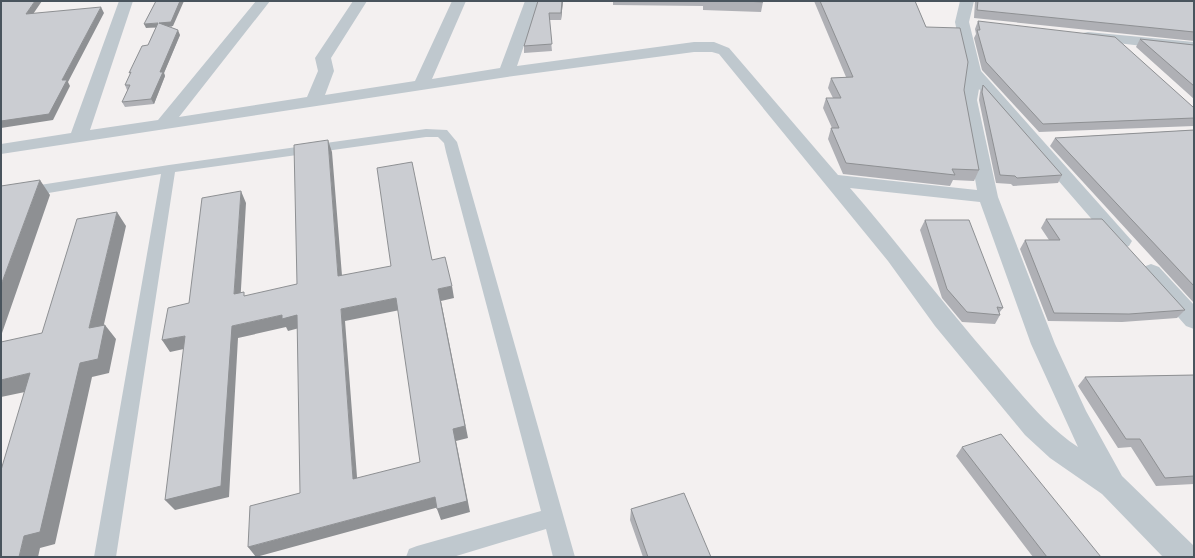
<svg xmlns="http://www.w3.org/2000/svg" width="1195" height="558" font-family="Mulish,sans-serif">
<rect width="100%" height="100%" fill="#f3f0f0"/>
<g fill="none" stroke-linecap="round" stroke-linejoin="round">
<path fill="#bfc8ce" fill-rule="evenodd" d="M426 129 447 130 457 142 575 557H553L546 529 453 557H406L409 549 417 546 541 511 446 152 444 143 438 137H426L175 172 116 557H94L161 174 1 201V191L169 165Z"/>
<path fill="#bfc8ce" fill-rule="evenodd" d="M119 1H133L90 130 158 120 256 1H270L179 117 307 97 318 71 315 58 353 1H367L331 58 334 71 325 95 415 81 452 1H466L432 79 500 68 525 1H539L517 66 694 42H714L729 48 838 175 977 190 961 100 965 72 955 22 960 1H974L969 22 981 71 1132 241 1129 246 1122 248 1115 246 979 89 977 100 998 197 1055 344 1086 411 1122 476 1194 546V557H1163L1102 494 1050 458 1025 435 935 326 888 261 719 54 712 52H694L507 77 1 154V144L71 133ZM850 188 980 202 1031 344 1078 447C1047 427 1023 396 999 368 947 309 901 247 850 188Z
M1088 32 1194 42V52L1083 39 1081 36 1083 33Z
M1151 264 1159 267 1194 305V329L1186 326 1143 277 1140 272 1143 267Z"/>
</g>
<path fill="#afb0b5" d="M538 1H563L561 20H549L552 51 524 53V46Z
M613 1H763V2L761 12 703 10V6L613 5Z
M814 1H915L926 27 964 90 979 170 974 181 953 180 950 186 843 174 828 139 831 128H832L823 108 826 98H833L828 88 831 78 846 77Z
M975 1H1194V41L974 18Z
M978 21 1194 107V126L1039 132 982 70 974 38 976 34 975 29Z
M168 26 180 35 164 73 165 76 154 104 125 107 122 102 128 90H127L125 85 148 45 156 28H146L173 26Z
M1140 39 1194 45V99L1136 47Z
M983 85 1062 175 1058 183 1013 186 1011 184 996 183 979 100 980 92Z
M1194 130V303L1050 146 1055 138Z
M1046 219 1185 310 1177 318 1122 322 1048 321 1020 249 1025 240H1049L1041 228Z
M925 220 1003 308 999 313 1000 315 995 324 962 322 942 298 920 230Z
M1194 375V484L1156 486 1131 447 1118 448 1078 386 1085 377Z
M962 447 1101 557H1033L956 456Z
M631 509 711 557H643L630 520Z"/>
<path fill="#8e9093" d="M35 1H42L29 20 26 14Z
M180 1H184L173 26 161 27 159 23Z
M562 1H563L561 20V13Z
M101 7 104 13 68 82 70 86 53 120 1 128V121L62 80Z
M158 23 160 27 146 28 144 24Z
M178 30 180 35 164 73 165 76 154 104 151 99 160 72Z
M328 140 332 152 343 288 338 276Z
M40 180 50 195 1 336V285Z
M241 191 246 203 240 306 234 294Z
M117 212 126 226 100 342 89 328Z
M452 286 454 298 441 301 468 438 456 441 470 512 441 520 437 509 453 429 438 289Z
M396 298 400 310 345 321 358 490 353 479 341 309Z
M282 315H297L303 327 288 331 286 327 238 338 229 497 175 510 165 500 232 326Z
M105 325 116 339 109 373 92 377 55 544 40 548 38 557H19L24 536 80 363Z
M185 336 193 347 170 352 162 340Z
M30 373 44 388 1 397V380Z
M435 497 439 507 256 557 248 547Z"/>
<path fill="#cbcdd2" stroke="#8e9093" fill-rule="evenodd" d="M1 1H35L26 14 101 7 62 80H67L49 114 1 121Z
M156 1H180L171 22 159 23 178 30 160 72H163L151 99 122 102 130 85H125L131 72 129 73 142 46 148 45 158 23 144 24Z
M538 1H562L561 13H549L552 44 524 46Z
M744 1H763V2Z
M820 1H915L926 27 960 28 968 62 964 90 979 170 952 169 955 175 846 163 831 128H839L826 98H841L831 78 853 77Z
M978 1H1194V32L977 10Z
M978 21 1115 37 1193 107H1194V118L1043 124 986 62 977 30H980Z
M1140 39 1194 45V86Z
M983 85 1062 175 1017 178 1015 176 1000 175 982 92Z
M1194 130V286L1055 138Z
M328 140 338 276 391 266 377 168 412 162 432 260 445 257 452 286 438 289 465 426 453 429 467 501 437 509 435 497 248 547 250 506 300 493 297 315 282 319V315L232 326 221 486 165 500 185 336 162 340 168 308 189 303 202 198 241 191 234 294 244 292V296L297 284 294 145ZM396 298 420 462 353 479 341 309Z
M40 180 1 285V186Z
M117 212 89 328 105 325 98 359 80 363 40 532 24 536 19 557H1V470L30 373 1 380V342L42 333 77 219Z
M1046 219H1102L1185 310 1129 314 1054 313 1025 240H1060Z
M925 220H969L1003 308 997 307 1000 315 967 312 947 289Z
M1194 375V476L1165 478 1140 439H1126L1085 377Z
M1001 434 1101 557H1047L962 447Z
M684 493 711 557H648L631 509Z"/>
<rect width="1195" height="558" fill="none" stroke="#49545d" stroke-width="4"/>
</svg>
